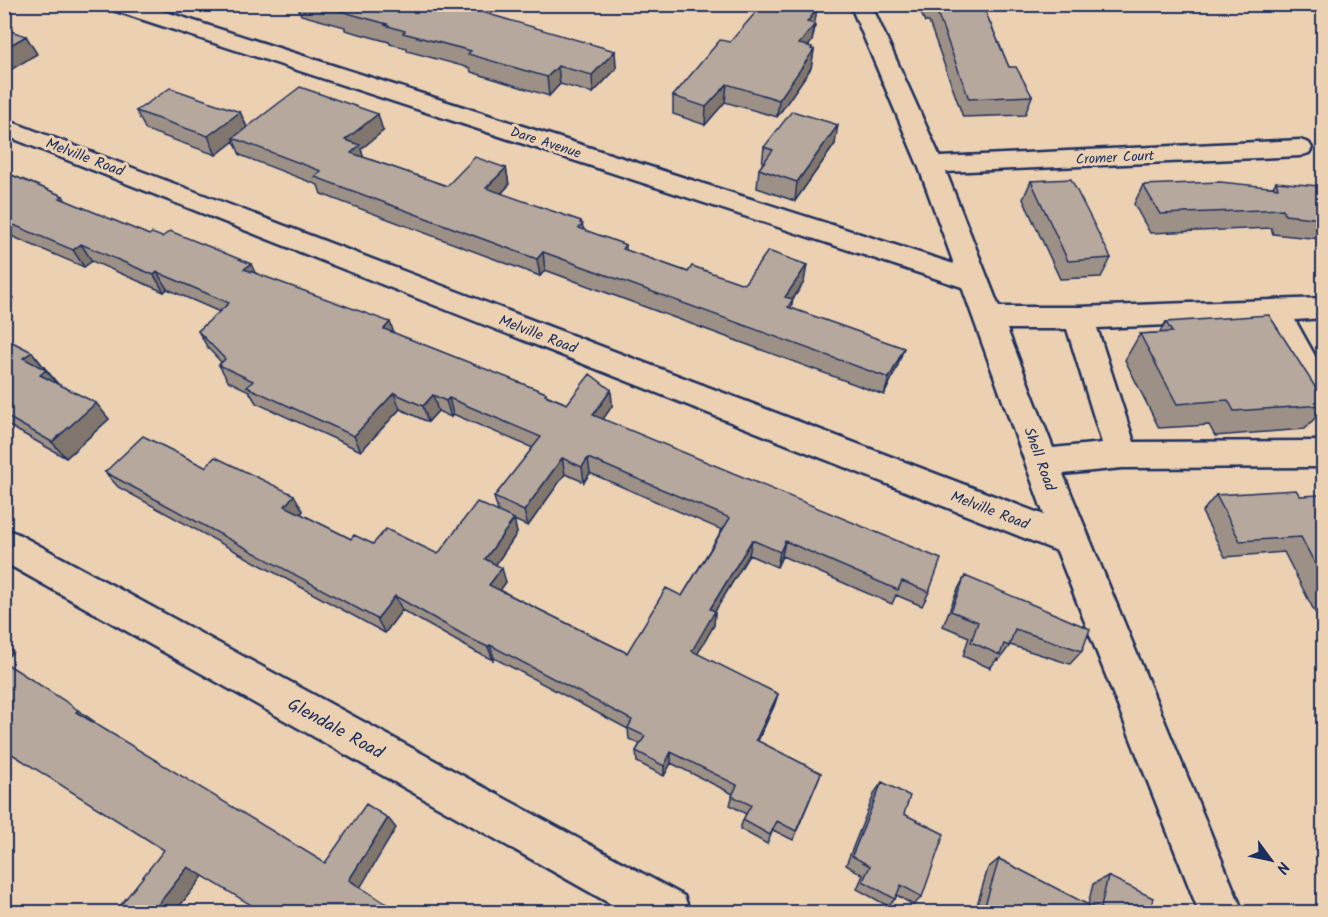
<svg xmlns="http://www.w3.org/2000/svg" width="1328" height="917" font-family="Kalam,sans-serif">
<rect width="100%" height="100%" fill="#ebd0b2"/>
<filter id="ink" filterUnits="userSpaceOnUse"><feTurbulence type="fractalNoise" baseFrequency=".0167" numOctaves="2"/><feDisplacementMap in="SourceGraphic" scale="12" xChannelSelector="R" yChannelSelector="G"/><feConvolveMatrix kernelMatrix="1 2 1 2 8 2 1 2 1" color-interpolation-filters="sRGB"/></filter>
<g filter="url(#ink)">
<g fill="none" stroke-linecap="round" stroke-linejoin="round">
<g stroke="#1b2f5e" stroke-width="5">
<path id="minor" d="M108 4H141L954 264 918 165 850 4H871L940 157 1300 140 1309 143 1312 148 1309 153 1300 156 946 172 999 307H1079L1324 298V318L1295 320 1324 372V414L1313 411 1266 321 1097 328 1134 442 1324 441V467L1122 468 1063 474 1243 912H1199L1057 551 4 135V119L1044 515 962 287 110 9ZM1007 329H1067L1102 443 1053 448Z
M4 529 16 533 684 896 690 912H625L4 562Z"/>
</g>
<use href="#minor" fill="#ebd0b2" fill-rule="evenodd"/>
</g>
<path fill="#9d9087" stroke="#1b2f5e" stroke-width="1.5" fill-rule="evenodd" d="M297 4H448L615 51 616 69 593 93 560 84 549 96 471 72 470 68 407 51V48L390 44 389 42 345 30V27L301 15Z
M917 4H982L1009 67 1032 96 1025 115 963 117 929 22H925Z
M815 27 812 41 808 46 814 50 811 68 777 117 725 102 705 125 673 114V96L730 42Z
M136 111 240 112 247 127 383 131 361 149 363 157 447 186 506 168 509 185 501 194 581 221 584 230 626 245V250L688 272 744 284 804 282 793 299 791 308 898 365 884 395 545 270 540 276 321 194 318 185 240 155 234 141 216 155 146 130Z
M835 144 795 201 757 188 759 169 762 165 764 147Z
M4 167 9 174 63 196 66 201 149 235 255 273 394 333 546 393V395L567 404 611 390 612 406 603 419 929 592 922 606 896 595 892 604 782 556 777 567 749 555 715 611 714 625 697 654 778 694 774 706 758 741 821 773 793 840 773 830 767 844 740 829 743 820 746 814 730 805 733 794 671 763 664 776 637 762 636 751 640 744 629 739 628 729 494 658 493 660 476 652 402 610 385 633 118 487 105 472 205 467 303 511 301 514 351 539 373 544 438 554 498 511 494 497 533 448 453 414 451 417 438 411 428 422 400 409 361 451 256 403 249 391 228 381 219 365 221 362 208 348 198 331 220 312 167 289 164 292 92 261 84 267 4 233ZM590 473 722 530 682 596 627 653 500 590 506 582 496 564 517 533 514 520 528 526 565 474 584 482Z
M1031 181 1111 258 1101 277 1060 279 1023 199Z
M1276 182 1323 196V235L1320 239 1273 234 1271 228 1150 233 1134 204 1143 185 1273 187Z
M1166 322 1323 399V409L1305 429 1215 436 1209 425 1159 428 1125 360 1140 334 1159 333Z
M4 338 32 352 58 384 109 419 66 458 4 423Z
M1216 495 1300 496 1323 500V628L1284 552 1225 557 1202 512Z
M965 576 1082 651 1070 664 1010 645 999 660 997 659 990 668 963 656 969 637 943 626 957 591Z
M882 782 904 814 922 897 913 905 897 895 895 899 888 906 857 889 863 875 846 865 875 792Z
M999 859 1088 905 1093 884 1108 876 1150 912H975L988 868Z"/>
<path fill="#80766e" stroke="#1b2f5e" stroke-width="1.5" d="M817 9 812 41 797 62 799 44 807 22Z
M26 36 37 54 4 74V49Z
M812 47 811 53 814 50 811 68 777 117 779 100Z
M615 51 616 69 593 93 592 75Z
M558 66 560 84 549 96 547 77Z
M727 84 725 102 705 125 706 107Z
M240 112 248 130 233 138 234 141 216 155 208 136Z
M378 114 383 131 361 149 365 163 356 171 345 140Z
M838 125 835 144 795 201 797 182Z
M506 168 509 185 489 206 486 188Z
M81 244 92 261 84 267 73 250Z
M543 252 545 270 540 276 537 259Z
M251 264 259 281 244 269Z
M807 265 804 282 783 314 785 297Z
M157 272 167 289 164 292 154 275Z
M4 287 13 298 4 304Z
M390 322 396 339 384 329Z
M904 348 898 365 884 395 889 378Z
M32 352 45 369 37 375 23 358Z
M46 370 59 386 40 375Z
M611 390 612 406 595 431 593 415Z
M394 393 400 409 361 451 354 436Z
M433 395 438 411 428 422 423 406Z
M449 398 453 414 451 417 446 401Z
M96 403 109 419 66 458 52 442Z
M562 458 565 474 528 526 524 511Z
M588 458 590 473 584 482 582 467Z
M294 495 303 511 294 521 285 506Z
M514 519 517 533 490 573 485 559Z
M752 540 749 555 715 611 714 625 692 664V651L710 609Z
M785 541 782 556 777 567 780 552Z
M502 568 506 582 494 599 489 585Z
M395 596 402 610 385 633 377 619Z
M490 645 494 658 493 660 488 647Z
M4 646 13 652 4 660Z
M778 694 774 706 753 751 756 740Z
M78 710 95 722 94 724 76 712Z
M671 752V763L664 776V766Z
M388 818 396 828 360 888 349 880Z
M188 867 204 875 175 912H152Z"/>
<path fill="#b7a89d" stroke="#1b2f5e" stroke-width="1.5" d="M322 4H448L478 11 615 51 592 75 558 66 547 77 468 54 471 51 403 33 405 31 385 25 387 24 340 11 342 10Z
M763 4H799L817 9 807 22 815 24 799 44 812 47 811 49 814 50 779 100 727 84 706 107 673 96 720 40 730 42Z
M934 4H982L1009 67H1016L1032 96 969 99Z
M4 29 26 36 4 49Z
M300 87 378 114 345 140 360 145 351 153 447 186 475 157 506 168 486 188 581 221 580 223 583 224 579 228 626 245 623 249 688 272 692 266 744 284 768 251 807 265 785 297 793 299 788 307 904 348 889 378 543 252 537 259 315 177 321 171 233 138Z
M170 88 240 112 208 136 136 111Z
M792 111 838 125 797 182 759 169 773 150 764 147Z
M4 172 63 196 60 198 149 235 152 233 162 237 170 231 210 247 251 264 244 269 390 322 384 329 546 393 545 395 567 404 590 374 611 390 593 415 941 559 929 592 902 581 898 590 785 541 780 552 752 540 710 609 715 611 692 651 778 694 756 740 821 773 796 831 777 821 770 835 743 820 751 805 732 796 737 785 671 752 664 766 636 751 645 736 628 728 632 720 490 645 488 647 471 639 395 596 377 619 105 472 143 436 205 467 215 457 294 495 285 506 351 539 354 535 373 544 386 529 438 554 477 502 514 519 485 559 502 568 489 585 627 653 666 588 682 596 730 518 588 458 582 467 562 458 524 511 494 497 541 437 449 398 446 401 433 395 423 406 394 393 354 436 247 387 253 381 219 365 225 359 198 331 229 303 157 272 154 275 81 244 73 250 4 221Z
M1071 179 1111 258 1068 261 1031 181Z
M1220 182 1278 188 1276 182 1319 186 1323 196V219L1285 215 1283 209 1160 214 1143 185Z
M1269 315 1323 399V405L1234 411 1228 400 1177 404 1140 334 1172 332 1166 322Z
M4 338 32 352 23 358 46 370 40 375 96 403 52 442 4 415Z
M1296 490 1300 496 1320 495 1323 500V579L1301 537 1240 541 1216 495Z
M965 576 1090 629 1082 651 1015 629 1009 646 1004 644 1000 655 971 642 978 622 951 611Z
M4 662 65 701 78 710 76 712 325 863 366 804 388 818 349 880 399 912H263L188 867 152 912H128L120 906 164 850 4 749Z
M882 782 910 796 904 814 944 834 922 897 901 885 895 899 863 881 870 866 852 856Z
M999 859 1100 911 1108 876 1153 898 1150 912H983Z"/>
</g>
<g text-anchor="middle" stroke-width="6" stroke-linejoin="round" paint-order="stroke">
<g font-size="14" fill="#1b2f5e" stroke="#ebd0b2">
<text transform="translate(546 142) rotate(18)" y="5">Dare Avenue</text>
<text transform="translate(1115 157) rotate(-3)" y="5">Cromer Court</text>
</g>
<g font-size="15" fill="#1b2f5e" stroke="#ebd0b2">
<text transform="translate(85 157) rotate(21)" y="5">Melville Road</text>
<text transform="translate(538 334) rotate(21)" y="5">Melville Road</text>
<text transform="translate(1040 459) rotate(70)" y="5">Shell Road</text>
<text transform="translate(990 510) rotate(21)" y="5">Melville Road</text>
</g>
<g font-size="18" fill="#1b2f5e" stroke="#ebd0b2">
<text transform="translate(336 728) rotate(29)" y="6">Glendale Road</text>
</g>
</g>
<rect width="1328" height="917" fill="none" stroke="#ebd0b2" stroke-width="24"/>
<rect x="12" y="12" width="1304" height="893" fill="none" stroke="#1b2f5e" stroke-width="2" filter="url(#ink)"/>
<g transform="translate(1271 860) rotate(123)" stroke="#ebd0b2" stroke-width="4.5" paint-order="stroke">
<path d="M0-4.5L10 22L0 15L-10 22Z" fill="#1b2f5e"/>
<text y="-9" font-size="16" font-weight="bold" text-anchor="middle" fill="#1b2f5e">N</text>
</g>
</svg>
